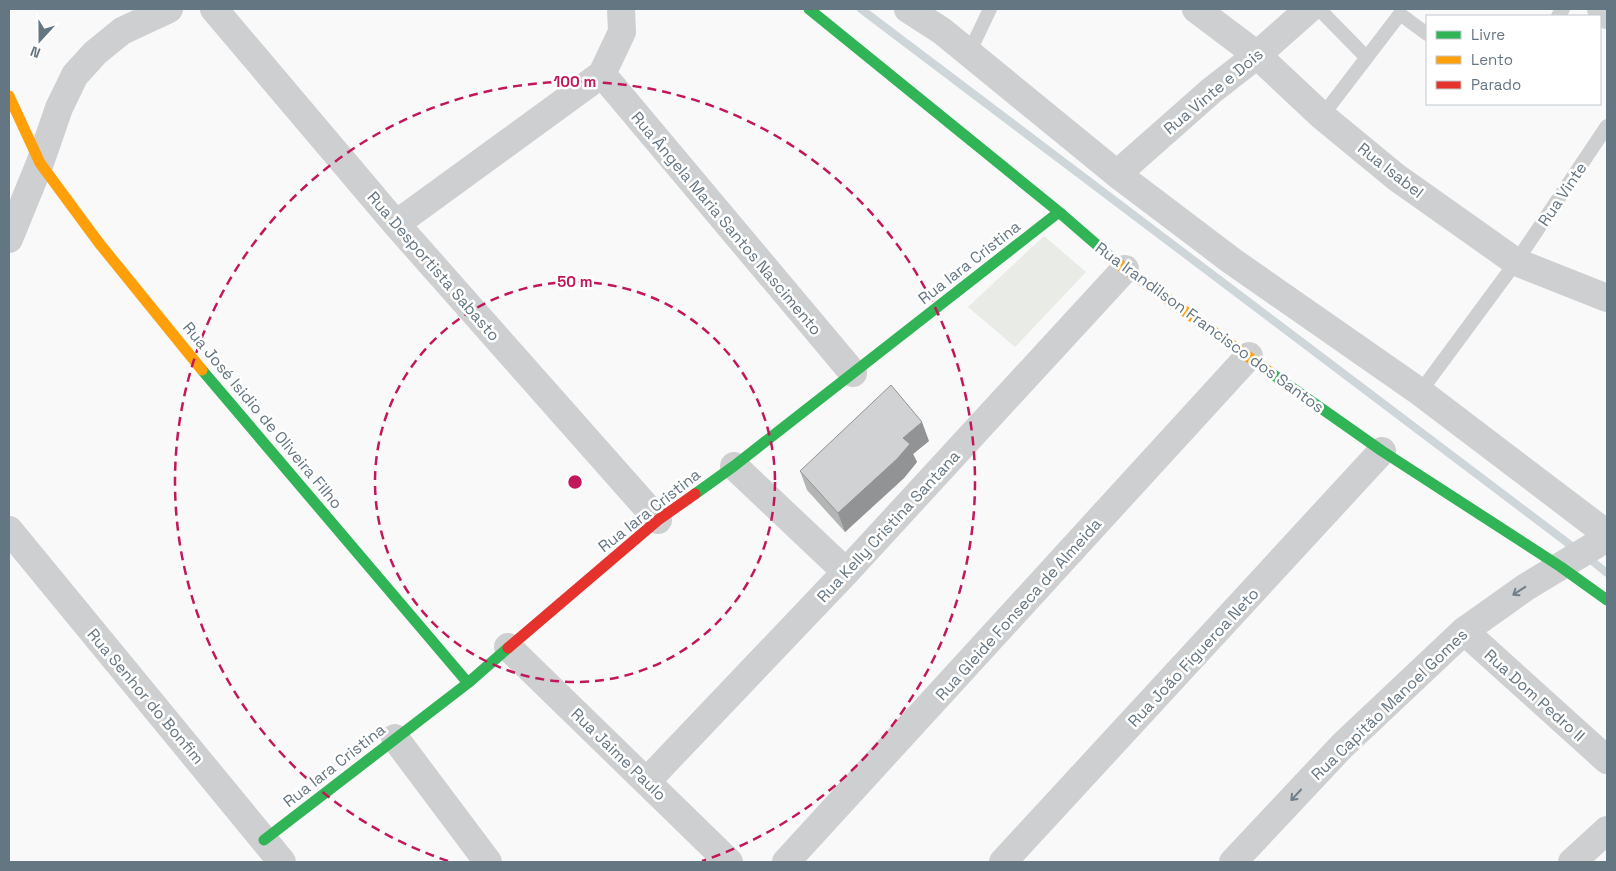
<svg xmlns="http://www.w3.org/2000/svg" width="1616" height="871" font-family="'Space Grotesk',sans-serif">
<rect width="100%" height="100%" fill="#f9f9f9"/>
<path fill="#e8ebe6" d="M1044 236 1086 272 1015 347 968 307Z"/>
<g fill="none" stroke-linecap="round" stroke-linejoin="round">
<path stroke="#ced6d9" stroke-width="8" d="M861 9 1577 550
M1587 557 1607 573"/>
<path stroke="#cecfd0" stroke-width="14" d="M1319 9 1366 57
M1558 16 1563 9
M969 53 990 9
M1322 116 1400 14 1427 34
M1420 392 1516 262 1607 126"/>
<path stroke="#cecfd0" stroke-width="28" d="M214 9 396 224 658 520
M908 9 942 31 1117 174 1232 261 1420 392 1607 534
M1196 9 1257 55 1322 116 1396 177 1516 262 1607 298
M1601 9 1607 15
M602 74 853 373
M1117 174 1211 91 1257 55 1309 9
M396 224 602 74 622 32 621 9
M9 239 40 163 59 108 75 75 95 53 122 31 169 9
M734 466 846 572
M9 530 282 862
M1464 631 1607 760
M508 647 729 862
M395 738 488 862
M647 781 846 572 1125 269
M786 862 1249 356
M1003 862 1382 451
M1233 862 1342 746 1464 631 1526 587 1607 538
M1572 862 1607 830"/>
<path stroke="#30b455" stroke-width="11" d="M809 9 1059 212 1120 265
M202 370 468 683
M1271 373 1382 451 1561 567 1607 600
M695 494 734 466 1059 212
M264 840 468 683 508 648"/>
<path stroke="#ff9f0a" stroke-width="11" d="M9 96 40 163 99 243 202 370
M1120 265 1271 373"/>
<path stroke="#e5322d" stroke-width="11" d="M508 648 658 520 695 494"/>
</g>
<path fill="#b3b5b5" d="M929 441 913 454 917 462 904 478 845 532 807 490 800 471Z"/>
<path fill="#929394" d="M922 422 929 441 913 454 917 462 904 478 845 532 838 513 903 438Z"/>
<path fill="#d0d2d3" stroke="#929394" d="M891 385 922 422 903 438 910 444 897 459 838 513 800 471Z"/>
<defs><path id="oneway-shaft" d="M-6 0H5M1.5-3L5.5 0L1.5 3" fill="none" stroke-width="1.6" stroke-linecap="round" stroke-linejoin="round" transform="scale(1.25)"/></defs>
<g stroke="#707f8b">
<use href="#oneway-shaft" transform="translate(1519 591) rotate(147)"/>
<use href="#oneway-shaft" transform="translate(1296 795) rotate(133)"/>
</g>
<g fill="none" stroke="#c2185b" stroke-width="2.5" stroke-dasharray="9 6">
<circle cx="575" cy="482" r="200"/>
<path d="M448 861A400 400 0 1 1 702 861"/>
</g>
<g text-anchor="middle" stroke-width="5" stroke-linejoin="round" paint-order="stroke">
<g font-size="16" fill="#657683" stroke="#fff">
<text transform="translate(1213 91) rotate(-40)" y="6">Rua Vinte e Dois</text>
<text transform="translate(1391 170) rotate(38)" y="6">Rua Isabel</text>
<text transform="translate(1562 194) rotate(-56)" y="6">Rua Vinte</text>
<text transform="translate(727 223) rotate(50)" y="6">Rua Ângela Maria Santos Nascimento</text>
<text transform="translate(969 262) rotate(-38)" y="6">Rua Iara Cristina</text>
<text transform="translate(434 266) rotate(49)" y="6">Rua Desportista Sabasto</text>
<text transform="translate(1210 327) rotate(36)" y="6">Rua Irandilson Francisco dos Santos</text>
<text transform="translate(263 415) rotate(50)" y="6">Rua José Isidio de Oliveira Filho</text>
<text transform="translate(649 510) rotate(-38)" y="6">Rua Iara Cristina</text>
<text transform="translate(888 526) rotate(-47)" y="6">Rua Kelly Cristina Santana</text>
<text transform="translate(1018 609) rotate(-48)" y="6">Rua Gleide Fonseca de Almeida</text>
<text transform="translate(1193 657) rotate(-47)" y="6">Rua João Figueroa Neto</text>
<text transform="translate(1535 695) rotate(42)" y="6">Rua Dom Pedro II</text>
<text transform="translate(146 696) rotate(50)" y="6">Rua Senhor do Bonfim</text>
<text transform="translate(1389 704) rotate(-44)" y="6">Rua Capitão Manoel Gomes</text>
<text transform="translate(619 754) rotate(44)" y="6">Rua Jaime Paulo</text>
<text transform="translate(334 765) rotate(-38)" y="6">Rua Iara Cristina</text>
</g>
</g>
<circle cx="575" cy="482" r="8" fill="#c2185b" stroke="#fff" stroke-width="2.5"/>
<g font-size="15" text-anchor="middle" font-weight="bold" fill="#c2185b" stroke="#fff" stroke-width="5" stroke-linejoin="round" paint-order="stroke">
<text x="575" y="87">100 m</text>
<text x="575" y="287">50 m</text>
</g>
<rect width="1616" height="871" fill="none" stroke="#657683" stroke-width="20"/>
<rect x="1426" y="15" width="175" height="90" fill="#ffffff" stroke="#c1c8cd"/>
<rect x="1436" y="31" width="25" height="8" fill="#30b455" stroke="#c1c8cd"/>
<text x="1471" y="40" font-size="15" fill="#657683">Livre</text>
<rect x="1436" y="56" width="25" height="8" fill="#ff9f0a" stroke="#c1c8cd"/>
<text x="1471" y="65" font-size="15" fill="#657683">Lento</text>
<rect x="1436" y="81" width="25" height="8" fill="#e5322d" stroke="#c1c8cd"/>
<text x="1471" y="90" font-size="15" fill="#657683">Parado</text>
<g transform="translate(40 40) rotate(201)" stroke="#ffffff" stroke-width="4" paint-order="stroke">
<path d="M0-4L9 19L0 12L-9 19Z" fill="#657683"/>
<text y="-8" font-size="14" font-weight="bold" text-anchor="middle" fill="#657683">N</text>
</g>
</svg>
